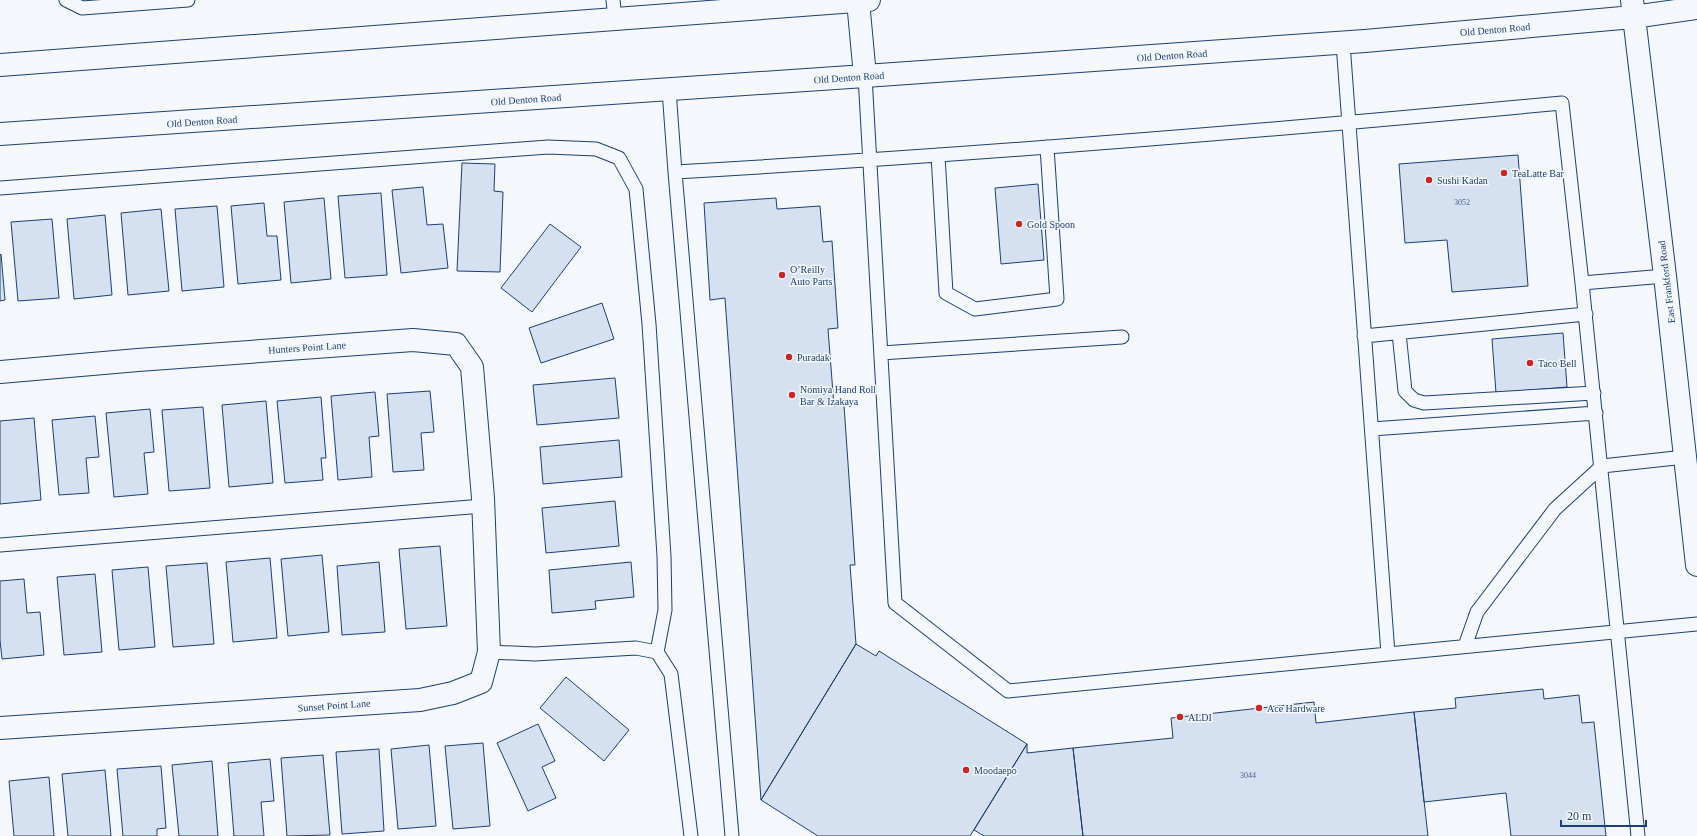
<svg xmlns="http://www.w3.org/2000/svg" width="1697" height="836" font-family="Georgia,serif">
<rect width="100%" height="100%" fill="#f4f7fb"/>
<path fill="#d5e0f0" stroke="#1d3f73" d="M1518 155 1528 286 1452 292 1447 240 1405 243 1399 164Z
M462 163 495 164 494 191 503 192 500 272 457 271Z
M1038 184 1044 260 1001 264 995 188Z
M423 187 427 225 443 224 448 268 401 273 392 190Z
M381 193 387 275 345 278 338 196Z
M324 198 331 279 291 283 284 202Z
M776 198 777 209 820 206 823 242 832 241 838 328 828 329 834 406 844 405 855 565H850L856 644 761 800 725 298 710 300 704 203Z
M264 203 267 236H277L281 280 238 284 231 206Z
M217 206 224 287 182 291 175 209Z
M161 209 169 291 128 295 121 213Z
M105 215 112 295 74 299 67 219Z
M52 219 59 298 18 301 11 222Z
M550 224 581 247 532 312 501 288Z
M1 254 5 300 0 301V255Z
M602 303 614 339 541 363 529 328Z
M1563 333 1567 387 1496 393 1492 339Z
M615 378 619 418 537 425 533 385Z
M430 391 434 432 421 433 424 470 393 472 387 394Z
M375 392 379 436 369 437 372 477 338 480 331 396Z
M321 397 326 458H321L323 480 285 483 277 401Z
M266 401 273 483 229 487 222 405Z
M203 407 210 488 169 491 162 410Z
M150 409 154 452 144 453 148 494 114 497 106 413Z
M95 416 99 457 86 458 89 493 59 495 52 420Z
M34 418 41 500 0 504V421Z
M619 440 622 477 543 484 540 447Z
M615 501 619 546 546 553 542 508Z
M440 546 447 626 406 629 399 549Z
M322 555 329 632 288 636 281 559Z
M270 558 277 638 233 642 226 562Z
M379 562 385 632 342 635 337 566Z
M631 562 634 597 595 601 596 609 552 613 549 570Z
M207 563 214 644 173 647 166 566Z
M148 567 155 647 119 650 112 570Z
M95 574 102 652 64 655 57 577Z
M24 579 27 613 40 612 44 655 2 659 0 640V581Z
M856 644 876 656 879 651 1027 744 970 836H818L761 800Z
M566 677 629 730 604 761 540 708Z
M1543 689 1544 699 1579 695 1582 723 1594 722 1606 836H1511L1506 793 1424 802 1414 712 1456 708 1455 698Z
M1314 702 1316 723 1414 712 1428 836H1083L1073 748 1173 738 1171 718Z
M538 724 555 761 542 767 556 798 528 811 497 743Z
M483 743 490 826 453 829 445 746Z
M1027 744V753L1073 748 1083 836H984L974 830Z
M429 745 436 826 398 829 391 749Z
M379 749 384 831 342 834 336 752Z
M323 755 330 835 287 836 281 758Z
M270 759 274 801 261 802 264 836H234L228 763Z
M212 761 218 836H179L172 765Z
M161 766 166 828 157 829V836H123L117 769Z
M105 770 111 836H68L62 774Z
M49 777 54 836H14L9 781Z"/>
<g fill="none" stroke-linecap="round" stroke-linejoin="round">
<g stroke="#1d3f73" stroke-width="15">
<path id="service" d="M66 0 82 8 188 0
M613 0 615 19
M1343 43 1388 654
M865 76 895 603 1008 691 1697 624
M669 90 675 172
M938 155 946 293 975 309 1057 299 1047 147
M0 188 548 147 596 149 619 158 636 189 649 324 664 556 665 610 657 652
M1399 333 1405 391 1414 400 1424 403 1594 393
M1364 336 1586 314
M881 353 1122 337
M1372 429 1596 413
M0 545 483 506
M1465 646 1477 612 1555 509 1602 466 1685 457
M489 652 535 654 636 648 657 652 671 674 691 836
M732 836 675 172C971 155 1267 131 1562 103L1582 283
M1638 836 1582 283 1665 276"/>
</g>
<g stroke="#1d3f73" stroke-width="24">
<path id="minor" d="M0 372 138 360 413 340 456 344 472 367 483 498 489 652 481 682 453 693 420 700 0 728"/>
</g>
<g stroke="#1d3f73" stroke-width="24">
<path id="secondary" d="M1632 0 1665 276 1697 565
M858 1 865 76
M0 65 869 0
M0 134 865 76 1365 41 1633 17 1697 8"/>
</g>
<use href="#service" stroke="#f4f7fb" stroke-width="13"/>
<use href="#minor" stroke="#f4f7fb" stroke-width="22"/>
<use href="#secondary" stroke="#f4f7fb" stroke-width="22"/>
</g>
<g fill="#c62828" stroke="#f4f7fb" stroke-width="1.5">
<circle cx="1504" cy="173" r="4"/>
<circle cx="1429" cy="180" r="4"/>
<circle cx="1019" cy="224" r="4"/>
<circle cx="782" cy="275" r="4"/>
<circle cx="789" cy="357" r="4"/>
<circle cx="1530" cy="363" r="4"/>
<circle cx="792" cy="395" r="4"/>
<circle cx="1259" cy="708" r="4"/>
<circle cx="1180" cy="717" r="4"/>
<circle cx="966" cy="770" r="4"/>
</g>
<g text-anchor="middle" stroke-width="3" stroke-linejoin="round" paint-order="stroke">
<g font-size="8" fill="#4b6792">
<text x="1462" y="205">3052</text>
<text x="1248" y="778">3044</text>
</g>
<g font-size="10" fill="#1d3f73" stroke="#f4f7fb">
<text transform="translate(1495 29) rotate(-5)" y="4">Old Denton Road</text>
<text transform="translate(1172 55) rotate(-4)" y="4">Old Denton Road</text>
<text transform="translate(849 77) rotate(-4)" y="4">Old Denton Road</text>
<text transform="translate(526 99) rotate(-4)" y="4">Old Denton Road</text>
<text transform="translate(202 121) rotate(-4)" y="4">Old Denton Road</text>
<text transform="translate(1666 282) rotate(-97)" y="4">East Frankford Road</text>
<text transform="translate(307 347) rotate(-4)" y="4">Hunters Point Lane</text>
<text transform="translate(334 705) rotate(-4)" y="4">Sunset Point Lane</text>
</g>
<g font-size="10" fill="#1d3f73" stroke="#f4f7fb" text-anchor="start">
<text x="1512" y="177">TeaLatte Bar</text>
<text x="1437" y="184">Sushi Kadan</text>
<text x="1027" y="228">Gold Spoon</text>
<text x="790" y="273">O’Reilly<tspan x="790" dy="12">Auto Parts</tspan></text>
<text x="797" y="361">Puradak</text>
<text x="1538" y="367">Taco Bell</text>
<text x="800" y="393">Nomiya Hand Roll<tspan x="800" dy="12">Bar &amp; Izakaya</tspan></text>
<text x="1267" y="712">Ace Hardware</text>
<text x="1188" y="721">ALDI</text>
<text x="974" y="774">Moodaepo</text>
</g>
</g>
<path d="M1561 820v6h85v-6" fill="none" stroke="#1d3f73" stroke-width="2"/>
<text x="1567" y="820" font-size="12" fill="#1d3f73" stroke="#f4f7fb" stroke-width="3" paint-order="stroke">20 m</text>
</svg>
